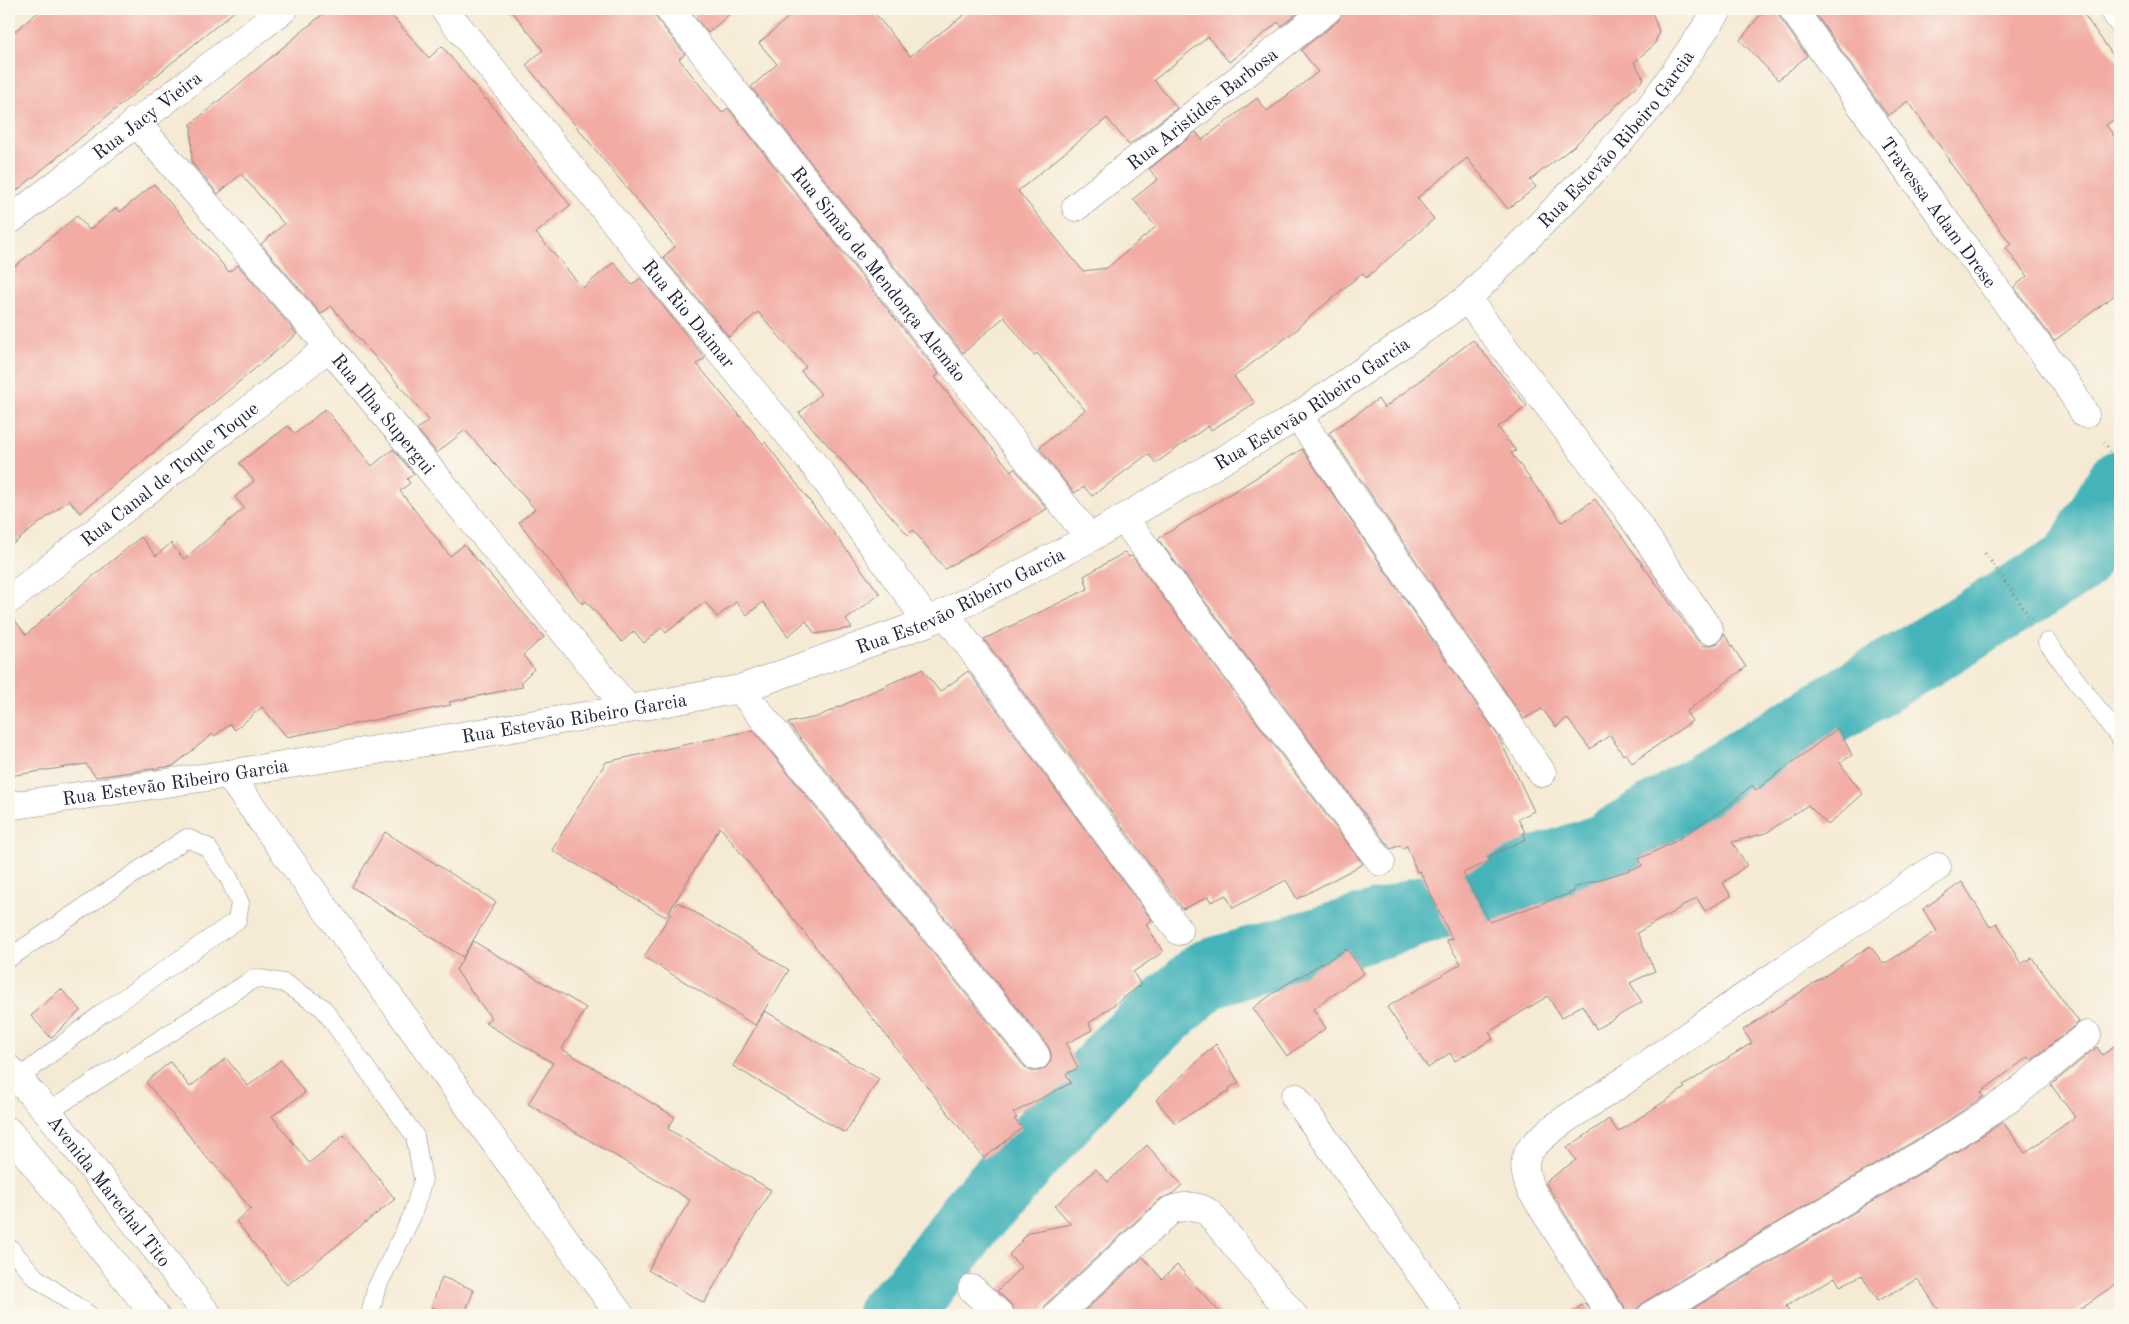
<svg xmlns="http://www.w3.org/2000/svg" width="2129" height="1324" font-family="'Old Standard TT',serif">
<rect width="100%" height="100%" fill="#fbf7ec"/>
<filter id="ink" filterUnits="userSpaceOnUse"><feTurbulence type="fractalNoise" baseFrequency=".02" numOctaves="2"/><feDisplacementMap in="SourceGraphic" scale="10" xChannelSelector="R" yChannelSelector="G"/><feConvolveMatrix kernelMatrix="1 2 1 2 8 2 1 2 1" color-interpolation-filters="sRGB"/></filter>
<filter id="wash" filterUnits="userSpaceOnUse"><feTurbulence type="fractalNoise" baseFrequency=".0096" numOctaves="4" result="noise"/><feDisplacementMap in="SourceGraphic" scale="20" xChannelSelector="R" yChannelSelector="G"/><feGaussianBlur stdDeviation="1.12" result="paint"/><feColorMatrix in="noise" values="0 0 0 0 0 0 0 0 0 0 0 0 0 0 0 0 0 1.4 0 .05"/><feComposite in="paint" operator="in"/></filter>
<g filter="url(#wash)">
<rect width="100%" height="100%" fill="#f5ead4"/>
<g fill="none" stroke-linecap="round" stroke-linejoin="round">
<path stroke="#44b4ba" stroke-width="69" d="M891 1315 910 1298 977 1211 1119 1053 1207 974 1394 920 1604 848 2075 562 2120 484"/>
</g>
<g id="blocks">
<path fill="#f2aca4" d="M42 9H237L9 197V36Z
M329 9H386L429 58 442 46 486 100 487 99 570 205 536 233 583 288 614 262 632 285 640 278 705 358 697 364 763 444 765 442 880 594 846 620 852 628 815 634 806 621 788 636 763 602 747 615 736 602 717 617 705 602 666 633 662 627 644 643 634 631 622 642 586 601 582 604 519 522 535 509 465 430 437 453 417 429 429 420 331 306 321 314 261 244 284 224 241 174 218 194 192 163 191 124Z
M510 9H654L657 19 685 54 679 59 703 89 722 113 728 108 939 374 935 377 959 408 1011 471 1014 468 1047 509 945 569 913 530 908 535 799 413 821 394 801 371 806 367 758 312 729 337 663 257 675 247 526 65 543 50Z
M689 9H735L708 33Z
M798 9H871L910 56 972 9H1303L1281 26 1278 22 1229 62 1208 37 1154 80 1177 108 1129 145 1107 118 1018 191 1083 271 1107 268 1156 227 1133 199 1158 179 1149 169 1196 132 1202 140 1257 98 1267 111 1318 72 1301 50 1338 21 1343 9H1651L1659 32 1654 45 1634 62 1644 79 1574 146 1530 180 1536 187 1508 209 1467 158 1417 198 1434 219 1366 278 1362 273 1298 327 1299 328 1234 377 1255 403 1211 430 1208 426 1156 463 1148 454 1092 496 1084 487 1074 493 1039 448 1085 410 1037 353 1034 355 1004 317 963 353 751 87 777 64 759 43Z
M1765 9H1778L1780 18 1807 56 1778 80 1740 40Z
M1812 9H2080L2120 65V115L2106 125 2120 144V291L2054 341 2014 287 2027 276 2006 248 2011 244 1948 160 1949 159 1908 101 1888 116Z
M154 184 229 272 238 265 297 334 80 513 69 500 9 547V271L77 216 89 230 116 208 120 212Z
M1473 340 1527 406 1498 427 1516 451 1511 453 1562 522 1595 499 1696 639 1703 646 1711 645 1718 643 1724 634 1746 667 1686 712 1692 721 1632 763 1626 753 1623 755 1610 735 1590 749 1567 718 1556 727 1542 709 1524 719 1329 433 1378 399 1384 408Z
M325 409 372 466 393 449 414 474 407 479 410 483 400 491 450 556 464 545 544 637 523 655 534 669 522 681V687L449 702 451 705 287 737 262 707 235 730 230 724 215 736 213 734 173 766 96 777 86 764 9 776V615H11L26 635 70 595 141 537 156 556 171 543 184 559 244 508 235 497 254 481 239 463 288 426 295 434Z
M1302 449 1498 736 1534 811 1518 819 1525 832 1523 833 1526 839 1488 857 1490 861 1463 873 1490 922 1574 892 1573 888 1642 866 1639 859 1674 842 1729 805 1752 785 1756 790 1838 728 1852 755 1840 763 1863 794 1828 825 1808 805 1766 833 1732 842 1747 865 1723 883 1731 896 1705 911 1697 898 1637 933 1655 971 1630 983 1642 1002 1596 1029 1582 1005 1561 1018 1548 996 1489 1032 1493 1039 1455 1061 1450 1053 1428 1068 1387 1007 1461 964 1446 940 1452 939 1420 871 1417 872 1407 846 1402 848 1400 845 1391 849 1158 539Z
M1125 552 1129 557 1132 556 1363 864 1297 899 1286 880 1233 908 1226 895 1211 902 1208 897 1183 909 984 639 1088 589 1084 576Z
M922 669 940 692 968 671 1152 920 1146 924 1163 952 1133 972 1141 985 1089 1023 1092 1030 1066 1044 1078 1068 1066 1074 1071 1083 1013 1113 1017 1118 1014 1119 1022 1128 984 1158 720 827 666 917 552 850 606 762 753 730 1024 1066 1031 1071H1039L1045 1068 1051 1061V1053L1048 1046 788 723 817 717Z
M385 832 496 902 463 957 352 887Z
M1962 882 1990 927 1997 923 2021 964 2032 958 2079 1022 2032 1060 2028 1057 1981 1092 1984 1096 1943 1124 1644 1302 1638 1308 1636 1315H1626L1624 1307 1545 1182 1576 1160 1567 1148 1609 1119 1618 1132 1685 1088 1683 1086 1752 1043 1743 1030 1870 946 1884 964 1937 931 1923 909Z
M678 902 789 970 755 1025 644 957Z
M473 941 586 1008 562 1049 675 1117 668 1129 771 1190 704 1303 648 1270 690 1200 528 1104 553 1063 485 1023 491 1018 456 970Z
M1347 949 1364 973 1313 1009 1326 1028 1287 1056 1253 1008 1285 985Z
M61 989 81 1010 51 1038 31 1016Z
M765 1011 879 1079 845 1133 733 1066Z
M2120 1043V1281L2071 1315H1942L1918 1279 1877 1301 1862 1275 1840 1286 1835 1277 1786 1306 1791 1315H1682L1959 1150 2003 1122 2025 1153 2075 1117 2051 1085 2097 1047 2102 1055Z
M1216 1044 1239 1083 1229 1088 1230 1090 1175 1123 1156 1100Z
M226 1058 248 1086 281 1060 305 1093 272 1116 309 1163 344 1135 395 1199 287 1285 236 1221 251 1209 213 1163 212 1164 146 1082 170 1062 190 1087Z
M1147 1145 1182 1185 1172 1194 1160 1199 1046 1304 1042 1315H1015L1011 1304 997 1291 1021 1267 1009 1255 1029 1232 1071 1224 1055 1206 1096 1169 1108 1182Z
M1143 1257 1162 1279 1177 1265 1222 1315H1080Z
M442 1277 474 1290 464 1315H453L431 1307Z
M1585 1303 1593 1315H1568Z"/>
</g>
</g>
<g filter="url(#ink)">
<use href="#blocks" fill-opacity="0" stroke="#8c8688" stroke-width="1"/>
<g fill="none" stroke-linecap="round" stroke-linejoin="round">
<g stroke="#8c8688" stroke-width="19">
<path id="service" d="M2047 642 2120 738
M9 958 187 838 207 847 229 878 240 903 237 920 104 1012 18 1079
M48 1112 255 978 284 983 323 1008 415 1136 423 1180 412 1216 376 1289 370 1315
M9 1247 35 1277 89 1315"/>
</g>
<g stroke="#8c8688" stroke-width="29">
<g id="minor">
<path id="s1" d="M444 9 642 256 819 471 928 622"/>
<path id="s2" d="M669 9 1090 538"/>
<path id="s3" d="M1793 9 1895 153 2066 383 2085 414"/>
<path d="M2113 9 2120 19"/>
<path id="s4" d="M135 121 329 347 628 709"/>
<path id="s5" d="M1076 207 1328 9"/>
<path id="s6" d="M9 221 284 9"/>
<path d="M1467 299 1627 509 1709 630"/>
<path d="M1298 416 1542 773"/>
<path d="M1124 519 1381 862"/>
<path id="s7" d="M9 600 329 347"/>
<path d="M945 613 1179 931"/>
<path d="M740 689 1036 1056"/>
<path d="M228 774 620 1315"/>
<path id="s8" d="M9 806 228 774 628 709 740 689 928 622 1090 538 1298 416 1467 299 1598 166 1651 106 1719 9"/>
<path d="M1295 1097 1450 1315"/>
<path d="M972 1289 1000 1315"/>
<path d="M1057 1315 1171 1210C1185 1206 1197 1204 1209 1213L1293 1315"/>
<path d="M1611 1315 1531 1190C1526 1178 1521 1162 1530 1150 1548 1126 1601 1098 1627 1079 1729 1006 1833 936 1937 867"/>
<path d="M1652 1315 1951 1137 2009 1099 2087 1035"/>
</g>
</g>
<g stroke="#8c8688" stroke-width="29">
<g id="primary">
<path id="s9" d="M9 1069 48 1112 208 1315"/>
<path d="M9 1132 155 1315"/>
</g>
</g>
<path stroke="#8c8688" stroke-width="3" stroke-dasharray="1 4" stroke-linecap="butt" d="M2104 442 2120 466
M1985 553 2031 619"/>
<use href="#service" stroke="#fff" stroke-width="18"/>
<use href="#minor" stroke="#fff" stroke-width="28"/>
<use href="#primary" stroke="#fff" stroke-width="28"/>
</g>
</g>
<g text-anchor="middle" stroke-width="4.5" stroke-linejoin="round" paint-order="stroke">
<g font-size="19" fill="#22223b" stroke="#fbf7ec">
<text dy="7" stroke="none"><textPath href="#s5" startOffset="160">Rua Aristides Barbosa</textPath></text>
<text dy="7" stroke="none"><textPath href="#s6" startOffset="174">Rua Jacy Vieira</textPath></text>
<text dy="7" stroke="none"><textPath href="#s8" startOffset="1788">Rua Estevão Ribeiro Garcia</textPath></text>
<text dy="7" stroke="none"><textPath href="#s3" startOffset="250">Travessa Adam Drese</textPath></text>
<text dy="7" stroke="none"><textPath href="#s2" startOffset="338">Rua Simão de Mendonça Alemão</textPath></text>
<text dy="7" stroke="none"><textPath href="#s1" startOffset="391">Rua Rio Daimar</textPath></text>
<text dy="7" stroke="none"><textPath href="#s8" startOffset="1382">Rua Estevão Ribeiro Garcia</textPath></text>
<text dy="7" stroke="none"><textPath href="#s4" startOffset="384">Rua Ilha Supergui</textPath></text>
<text dy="7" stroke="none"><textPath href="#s7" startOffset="204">Rua Canal de Toque Toque</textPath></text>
<text dy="7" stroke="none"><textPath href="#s8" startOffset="978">Rua Estevão Ribeiro Garcia</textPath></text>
<text dy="7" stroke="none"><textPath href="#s8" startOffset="572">Rua Estevão Ribeiro Garcia</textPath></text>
<text dy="7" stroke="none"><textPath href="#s8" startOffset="168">Rua Estevão Ribeiro Garcia</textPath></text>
<text dy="7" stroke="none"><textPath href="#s9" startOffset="158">Avenida Marechal Tito</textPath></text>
</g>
</g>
<rect width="2129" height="1324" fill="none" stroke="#fbf7ec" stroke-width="30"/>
</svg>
